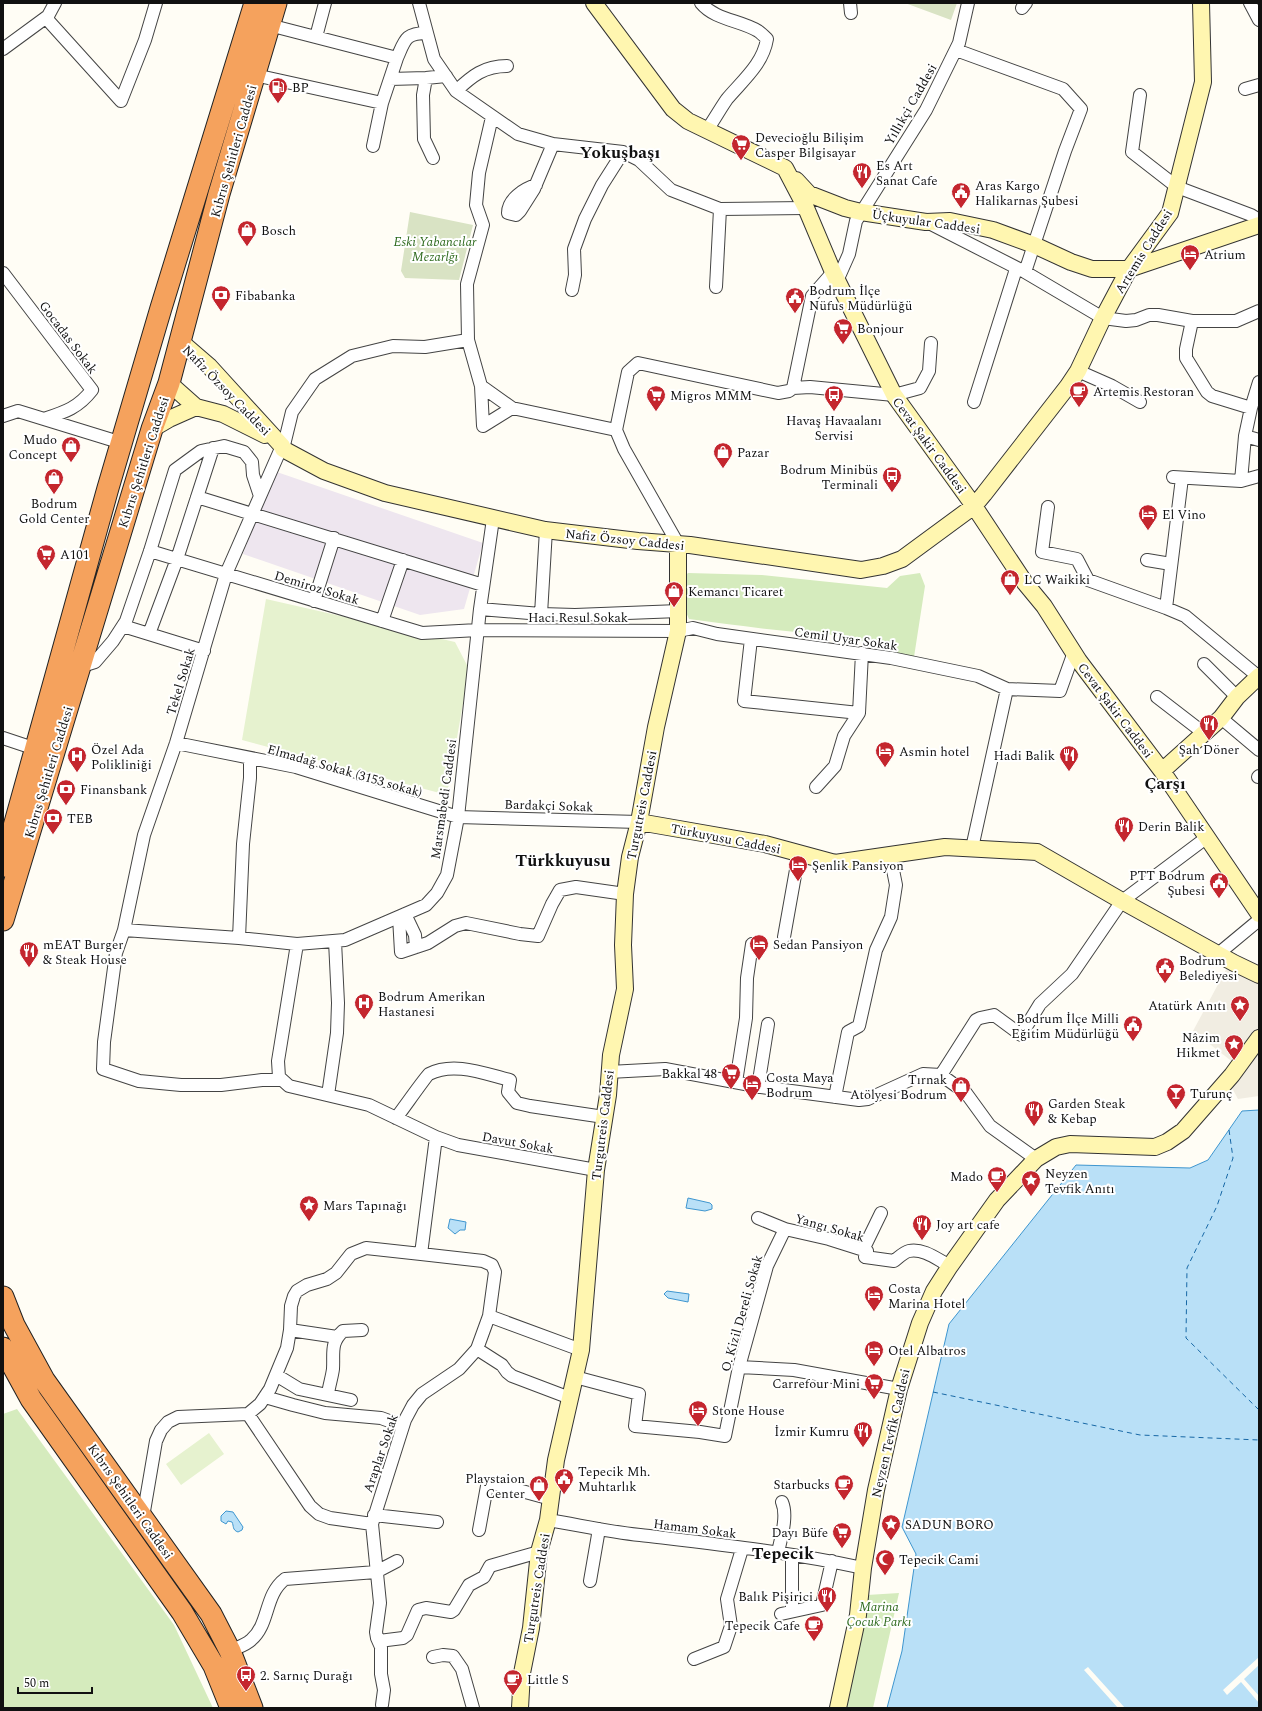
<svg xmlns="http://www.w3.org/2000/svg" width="1262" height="1711" font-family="Spectral,serif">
<rect width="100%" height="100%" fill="#fffdf5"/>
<path fill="#eee6ef" d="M274 471 483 543 464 609 420 615 243 554Z"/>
<path fill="#d5ebbd" d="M688 573 762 575 887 588 900 576 920 573 925 586 914 657C890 656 871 642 847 637 828 633 806 633 786 631 754 628 721 623 689 619L685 610 684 577Z
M17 1409 174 1625 213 1708H3V1414Z
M899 1593 873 1708H846L867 1595Z"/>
<path fill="#d9e3c4" d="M905 3H957L951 20Z
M410 212 473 225 459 280 405 278 401 271Z"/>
<path fill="#e6f2cf" d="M266 599 455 642 469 669 447 795 242 740Z
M209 1433 224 1454 181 1485 166 1464Z"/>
<path fill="#f1ede2" d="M1229 964 1259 983V1030L1234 1063 1193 1031Z
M1259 1049V1096L1238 1099 1230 1084Z"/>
<path fill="#b9e0f7" stroke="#3f96cf" d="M1259 1110V1708H887L902 1651 916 1554 902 1527 949 1324 1076 1165 1190 1168 1208 1160 1242 1111Z
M688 1198 710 1203 712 1205V1209L705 1211 686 1208Z
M450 1219 466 1222 465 1230H460L455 1234 448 1228Z
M667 1291 689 1294 688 1302 668 1298 664 1294Z
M226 1511 233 1512 243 1527 242 1530 238 1532C232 1530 234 1526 232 1522L228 1521 226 1524 221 1521V1516Z"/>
<path fill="#fffdf5" d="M1259 1657V1665L1244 1679 1259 1696V1703L1241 1682 1227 1695 1223 1690Z
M1088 1667 1125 1708H1118L1084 1670Z"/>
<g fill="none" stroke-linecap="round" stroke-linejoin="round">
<path stroke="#1768a6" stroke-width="1" stroke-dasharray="5 4" stroke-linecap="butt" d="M1229 1130 1233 1158 1217 1206 1187 1268 1186 1338 1259 1410
M933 1392 1140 1435 1259 1440"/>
<g stroke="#444" stroke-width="14">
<path id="street" d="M419 3 434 59 456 91 518 134 553 144 623 152 639 160 671 190 720 209 806 208
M701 3C715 20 740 20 758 31 761 33 764 36 767 39 763 64 743 80 727 99 720 109 714 120 707 130
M850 3 851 13
M1250 3 1259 20
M1022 8 1026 3
M46 18 121 101 145 40 156 3
M269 25 397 58C405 40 405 33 427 33
M316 37 325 3
M3 49 48 16 55 3
M956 50 1063 89 1081 109 1065 151 1025 272
M255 75 382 103
M426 78 423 95 424 139 433 158
M390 79 426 78 446 76
M1245 89 1259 85
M456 91C472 76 484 66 507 66
M1140 95 1132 152 1177 187 1251 215 1259 220
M492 117 479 173 476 205 483 225 467 284 468 340 481 386 512 408 616 430
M373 146 382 103 397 58
M536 185C524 189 508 199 508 213L516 215 520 211 534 189 553 144
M927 222 1025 272 1103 318 1126 321 1136 320 1149 315H1158L1192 321H1236L1259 311
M3 273 92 390C78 408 65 412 44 419
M837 281 849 254 856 221 926 110 959 43 968 3
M716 287 720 209
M572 290 575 275 574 249 585 219 602 185 623 152
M1192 321 1186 349V358L1207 392 1212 396 1251 408
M1078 371 1112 386 1140 402
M481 386 483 426 512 408
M793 388 812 296 833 272
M974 402 1016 269
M3 416 18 411 122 443
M1245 436 1259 440
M282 446 226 574 176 743 144 835 124 930 116 953 104 1042 103 1069 139 1081 181 1085H221L262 1080H282
M283 449 292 412 315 379 352 356 393 346 425 347 468 340
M1173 477 1241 481 1259 476
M1241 481 1245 436 1251 408 1259 382
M197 497 483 585
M1048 507 1042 552 1077 559 1088 580 1166 608 1185 616 1259 677
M678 544 624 449 616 430 628 372 638 363 778 393 789 391 793 388 810 387 894 395 920 388 929 371 931 343
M150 551 422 633 478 630 678 631 693 628 717 634 891 658 978 676 1007 689
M1147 560 1171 564
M314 601 334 538
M1166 608 1182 478
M480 609 541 614 575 615 679 611
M541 614 546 530
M382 621 403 560
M123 626 204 651
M149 634 177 559 213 448
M751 639 744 701 859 713
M1204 664 1237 697
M79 667 95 662 113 641 126 621 150 551 175 470 201 451 224 446 244 452 252 462 253 475 260 496
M1157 697 1205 734
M1221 718 1259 750
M3 738 36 749
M176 743 296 767 458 817 639 822
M1258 777 1259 776
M816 787 835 766 844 736 859 713 862 653
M972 848 1007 689 1060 691 1074 652
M405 914 415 935 416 947
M399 917 401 952 428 943 455 926 466 923 520 934 538 936 552 904 560 890 576 887 625 894
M124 930 239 938 297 944
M784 937 799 853
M239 938 243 844 250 778V758
M1218 954 1259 920
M609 1072 665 1069 761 1087 859 1100 868 1099 923 1074 941 1075 966 1093 990 1126 1036 1159
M941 1075 976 1020 980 1018 994 1015 1021 1035 1040 1004 1072 974 1122 901 1206 838
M736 1082 746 1018 747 978 752 944
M758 1087 768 1024
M328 1095 337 1033 338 1003 335 941
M835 1097 848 1032 859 1026 876 950 891 917 896 885 890 855
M396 1118C401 1112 426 1076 429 1074 454 1061 485 1074 510 1080L508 1092 517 1103 530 1106 604 1117
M436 1137 458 1145 596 1170
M785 1229 829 1239 867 1251 865 1257 894 1261C898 1258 904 1252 909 1251 924 1248 938 1260 950 1266
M863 1250 881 1213
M489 1316 581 1350
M290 1330 337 1337
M477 1349 502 1365 507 1372 512 1376 570 1398
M739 1367 794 1370 899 1389
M276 1375 299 1389 351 1400
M575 1377 639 1394 635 1426 700 1432 725 1436 739 1367 767 1266 785 1229 758 1218
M328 1394C329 1386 332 1377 333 1369 334 1353 330 1343 343 1331L362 1330
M265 1397 293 1405 325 1413 381 1418 403 1426
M248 1414 310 1506 319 1514 330 1518 372 1524
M374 1515 437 1522
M143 1517 156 1441 161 1430 168 1422 178 1417 248 1414 260 1404 270 1389 287 1348 290 1330 291 1306 294 1296 297 1291 307 1285 327 1279 336 1273 351 1254 366 1248 421 1254 436 1137 369 1105 289 1086 279 1077 278 1061 297 944 345 940 426 905 437 893 447 875 458 817 480 609 493 519
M548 1520C579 1525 609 1532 640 1535 715 1544 789 1552 863 1568
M479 1530 487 1486 492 1483 551 1499
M778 1552C781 1538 788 1516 782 1502
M590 1581 599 1529
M792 1611V1555
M781 1614 822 1605 832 1561
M379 1641 403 1638 407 1635 418 1610 426 1608 451 1612 454 1610 469 1585 484 1577 490 1566 539 1552
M230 1651C236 1648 246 1645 251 1640 270 1624 264 1595 285 1579L376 1572 397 1561
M433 1657 443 1655 453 1656 462 1669 473 1708
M694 1659 724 1647 731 1626 727 1599 742 1549
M382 1705 384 1690 381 1674V1647L377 1638 376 1632 380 1603 372 1524 405 1420 413 1405 422 1394 459 1369 477 1349 489 1316 495 1272 492 1265 483 1261 421 1254"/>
</g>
<g stroke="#333" stroke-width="18">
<path id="secondary" d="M594 3 673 109 688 121 785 168 806 208 833 272 894 395 974 506 1025 583 1044 606 1079 661 1162 771 1259 914
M796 180 809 194 845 208 861 212 926 222 950 221 993 230 1034 245 1071 262 1092 269H1129L1259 225
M180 341 209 366 282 446 283 449 324 471 385 493 545 530 638 541 690 545 861 570 883 566 902 559 974 506 984 494 1068 386 1078 371 1103 318 1129 269 1170 213 1203 82 1201 3
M169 383 196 407 223 414 265 435
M152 429 169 419 196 407
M1162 771 1221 718 1237 697 1259 676
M639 822 765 844 835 863 945 847 1037 852 1122 901 1234 963 1259 975
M520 1708 522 1673 531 1628 539 1552 548 1520 556 1460 581 1350 596 1170 608 1095 611 1055 625 989 623 945 625 894 630 857 639 822 656 727 678 631V544
M838 1708 858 1615 863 1568 876 1490 899 1389 920 1323 934 1291 950 1266 997 1200 1036 1159 1056 1147 1070 1144 1155 1147 1167 1142 1183 1131 1232 1075 1259 1038"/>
</g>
<g stroke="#222" stroke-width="23">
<path id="highway" d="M3 866 108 488 161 308 255 3
M3 920 152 429 169 383 219 194 276 3
M3 1297 14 1325 44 1380 211 1614 230 1651 252 1708
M3 1348 31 1399 182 1612 214 1666 231 1708"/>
</g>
<use href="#street" stroke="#fff" stroke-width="12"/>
<use href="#secondary" stroke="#fff6b0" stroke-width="16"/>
<use href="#highway" stroke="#f5a25d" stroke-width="21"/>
</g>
<defs>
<g id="fuel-pin" transform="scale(1)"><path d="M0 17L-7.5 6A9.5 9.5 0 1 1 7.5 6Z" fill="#c4262e" stroke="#fff"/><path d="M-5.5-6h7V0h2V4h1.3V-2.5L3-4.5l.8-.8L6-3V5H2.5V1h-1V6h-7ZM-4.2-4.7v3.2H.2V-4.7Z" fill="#fff"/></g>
<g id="supermarket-pin" transform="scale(1)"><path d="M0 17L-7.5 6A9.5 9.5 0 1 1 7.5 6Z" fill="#c4262e" stroke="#fff"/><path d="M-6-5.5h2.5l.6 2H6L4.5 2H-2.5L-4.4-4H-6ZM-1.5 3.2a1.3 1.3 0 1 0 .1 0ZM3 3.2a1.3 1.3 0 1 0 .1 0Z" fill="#fff"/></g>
<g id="restaurant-pin" transform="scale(1)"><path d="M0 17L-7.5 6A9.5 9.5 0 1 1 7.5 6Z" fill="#c4262e" stroke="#fff"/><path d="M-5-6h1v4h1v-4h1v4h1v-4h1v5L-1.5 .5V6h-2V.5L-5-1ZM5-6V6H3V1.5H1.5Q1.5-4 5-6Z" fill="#fff"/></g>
<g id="civic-pin" transform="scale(1)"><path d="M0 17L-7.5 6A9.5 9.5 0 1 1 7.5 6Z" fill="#c4262e" stroke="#fff"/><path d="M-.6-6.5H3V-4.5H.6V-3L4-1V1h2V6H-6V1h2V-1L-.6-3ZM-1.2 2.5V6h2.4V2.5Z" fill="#fff"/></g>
<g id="shop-pin" transform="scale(1)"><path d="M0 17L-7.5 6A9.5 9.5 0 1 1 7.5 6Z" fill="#c4262e" stroke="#fff"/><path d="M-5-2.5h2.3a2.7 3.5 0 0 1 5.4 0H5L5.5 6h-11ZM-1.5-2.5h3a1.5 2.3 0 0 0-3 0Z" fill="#fff"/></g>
<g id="hotel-pin" transform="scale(1)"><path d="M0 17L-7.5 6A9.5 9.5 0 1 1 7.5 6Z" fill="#c4262e" stroke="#fff"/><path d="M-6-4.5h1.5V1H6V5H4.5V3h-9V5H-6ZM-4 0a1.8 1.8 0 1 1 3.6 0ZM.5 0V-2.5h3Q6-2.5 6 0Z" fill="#fff"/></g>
<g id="bank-pin" transform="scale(1)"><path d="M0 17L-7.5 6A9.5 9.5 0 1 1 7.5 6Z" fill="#c4262e" stroke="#fff"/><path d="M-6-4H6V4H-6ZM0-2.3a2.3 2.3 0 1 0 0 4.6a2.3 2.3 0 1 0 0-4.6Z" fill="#fff"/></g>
<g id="cafe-pin" transform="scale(1)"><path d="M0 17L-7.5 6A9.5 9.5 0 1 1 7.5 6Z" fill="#c4262e" stroke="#fff"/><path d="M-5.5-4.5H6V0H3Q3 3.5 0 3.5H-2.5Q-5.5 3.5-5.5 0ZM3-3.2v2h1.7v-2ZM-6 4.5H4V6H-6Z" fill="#fff"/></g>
<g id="bus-pin" transform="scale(1)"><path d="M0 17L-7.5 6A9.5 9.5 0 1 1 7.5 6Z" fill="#c4262e" stroke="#fff"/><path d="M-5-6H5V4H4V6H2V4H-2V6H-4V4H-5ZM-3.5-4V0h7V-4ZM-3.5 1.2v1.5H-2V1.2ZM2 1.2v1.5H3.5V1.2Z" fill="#fff"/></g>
<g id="hospital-pin" transform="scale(1)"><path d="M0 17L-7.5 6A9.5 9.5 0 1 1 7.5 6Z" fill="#c4262e" stroke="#fff"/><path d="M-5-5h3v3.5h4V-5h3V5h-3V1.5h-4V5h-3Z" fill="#fff"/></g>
<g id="sight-pin" transform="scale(1)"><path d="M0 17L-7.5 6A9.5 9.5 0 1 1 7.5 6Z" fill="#c4262e" stroke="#fff"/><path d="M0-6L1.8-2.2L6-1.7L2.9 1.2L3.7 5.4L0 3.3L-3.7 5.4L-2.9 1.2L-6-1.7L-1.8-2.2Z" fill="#fff"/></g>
<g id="bar-pin" transform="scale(1)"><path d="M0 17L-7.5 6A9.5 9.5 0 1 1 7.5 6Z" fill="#c4262e" stroke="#fff"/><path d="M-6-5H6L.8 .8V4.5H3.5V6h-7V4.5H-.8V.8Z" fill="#fff"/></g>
<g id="mosque-pin" transform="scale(1)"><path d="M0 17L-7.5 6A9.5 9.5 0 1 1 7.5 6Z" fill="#c4262e" stroke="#fff"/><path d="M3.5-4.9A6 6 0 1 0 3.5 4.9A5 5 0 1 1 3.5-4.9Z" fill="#fff"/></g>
</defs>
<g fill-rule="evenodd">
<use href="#fuel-pin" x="278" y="87"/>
<use href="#supermarket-pin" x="741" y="144"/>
<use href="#restaurant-pin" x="862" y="172"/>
<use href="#civic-pin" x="961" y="192"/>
<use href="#shop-pin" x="247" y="230"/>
<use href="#hotel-pin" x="1190" y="254"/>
<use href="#bank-pin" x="221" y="295"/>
<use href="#civic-pin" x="795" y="297"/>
<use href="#supermarket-pin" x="843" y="328"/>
<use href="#cafe-pin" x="1079" y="391"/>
<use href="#supermarket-pin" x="656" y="395"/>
<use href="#bus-pin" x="834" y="395"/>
<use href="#shop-pin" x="71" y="446"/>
<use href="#shop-pin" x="723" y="452"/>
<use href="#bus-pin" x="892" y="476"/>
<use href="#shop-pin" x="54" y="478"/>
<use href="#hotel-pin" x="1148" y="514"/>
<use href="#supermarket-pin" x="46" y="554"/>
<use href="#shop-pin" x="1010" y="579"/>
<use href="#shop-pin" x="674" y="591"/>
<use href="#restaurant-pin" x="1209" y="724"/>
<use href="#hotel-pin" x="885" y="751"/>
<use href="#restaurant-pin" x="1069" y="755"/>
<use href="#hospital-pin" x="77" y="756"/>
<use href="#bank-pin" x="66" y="789"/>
<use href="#bank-pin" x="53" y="818"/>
<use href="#restaurant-pin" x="1124" y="826"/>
<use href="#hotel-pin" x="798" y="865"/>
<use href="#civic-pin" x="1219" y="882"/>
<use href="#hotel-pin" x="759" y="944"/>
<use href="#restaurant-pin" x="29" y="951"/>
<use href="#civic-pin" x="1165" y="967"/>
<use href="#hospital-pin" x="364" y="1003"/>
<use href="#sight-pin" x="1240" y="1005"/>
<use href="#civic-pin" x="1133" y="1025"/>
<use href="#sight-pin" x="1234" y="1044"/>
<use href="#supermarket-pin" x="731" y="1073"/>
<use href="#hotel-pin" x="752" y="1084"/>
<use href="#shop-pin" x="961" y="1086"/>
<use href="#bar-pin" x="1176" y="1093"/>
<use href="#restaurant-pin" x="1034" y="1110"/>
<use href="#cafe-pin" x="997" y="1176"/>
<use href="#sight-pin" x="1031" y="1180"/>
<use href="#sight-pin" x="309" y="1205"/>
<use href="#restaurant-pin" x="922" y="1224"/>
<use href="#hotel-pin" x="874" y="1295"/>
<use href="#hotel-pin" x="874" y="1350"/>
<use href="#supermarket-pin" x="874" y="1383"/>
<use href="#hotel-pin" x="698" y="1410"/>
<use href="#restaurant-pin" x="863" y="1431"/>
<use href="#civic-pin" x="564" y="1478"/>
<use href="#cafe-pin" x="844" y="1484"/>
<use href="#shop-pin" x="539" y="1485"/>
<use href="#sight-pin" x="891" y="1524"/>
<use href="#supermarket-pin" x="842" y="1532"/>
<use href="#mosque-pin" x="885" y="1559"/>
<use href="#restaurant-pin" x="827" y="1596"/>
<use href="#cafe-pin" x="814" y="1625"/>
<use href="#bus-pin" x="246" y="1675"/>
<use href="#cafe-pin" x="513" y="1679"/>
</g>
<g text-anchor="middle" stroke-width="4" stroke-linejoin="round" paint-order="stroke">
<g font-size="13" fill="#111" stroke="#fff" text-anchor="start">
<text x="292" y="92">BP</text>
<text x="755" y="142">Devecioğlu Bilişim<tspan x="755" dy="15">Casper Bilgisayar</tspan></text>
<text x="876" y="170">Es Art<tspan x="876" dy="15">Sanat Cafe</tspan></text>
<text x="975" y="190">Aras Kargo<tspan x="975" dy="15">Halikarnas Şubesi</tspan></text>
<text x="261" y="235">Bosch</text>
<text x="1204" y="259">Atrium</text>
<text x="809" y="295">Bodrum İlçe<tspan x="809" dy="15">Nüfus Müdürlüğü</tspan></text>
<text x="235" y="300">Fibabanka</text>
<text x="857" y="333">Bonjour</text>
<text x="1093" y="396">Artemis Restoran</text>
<text x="670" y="400">Migros MMM</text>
<text x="834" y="425" text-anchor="middle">Havaş Havaalanı<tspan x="834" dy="15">Servisi</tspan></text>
<text x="57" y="444" text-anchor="end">Mudo<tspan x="57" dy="15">Concept</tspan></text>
<text x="737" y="457">Pazar</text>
<text x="878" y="474" text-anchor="end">Bodrum Minibüs<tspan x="878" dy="15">Terminali</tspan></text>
<text x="54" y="508" text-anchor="middle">Bodrum<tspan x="54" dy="15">Gold Center</tspan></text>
<text x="1162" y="519">El Vino</text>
<text x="60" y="559">A101</text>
<text x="1024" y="584">LC Waikiki</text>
<text x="688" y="596">Kemancı Ticaret</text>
<text x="91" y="754">Özel Ada<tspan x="91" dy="15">Polikliniği</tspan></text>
<text x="1209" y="754" text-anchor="middle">Şah Döner</text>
<text x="899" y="756">Asmin hotel</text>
<text x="1055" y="760" text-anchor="end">Hadi Balik</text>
<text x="80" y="794">Finansbank</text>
<text x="67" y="823">TEB</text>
<text x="1138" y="831">Derin Balik</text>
<text x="812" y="870">Şenlik Pansiyon</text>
<text x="1205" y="880" text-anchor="end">PTT Bodrum<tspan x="1205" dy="15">Şubesi</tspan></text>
<text x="43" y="949">mEAT Burger<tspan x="43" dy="15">&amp; Steak House</tspan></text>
<text x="773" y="949">Sedan Pansiyon</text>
<text x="1179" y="965">Bodrum<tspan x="1179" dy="15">Belediyesi</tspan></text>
<text x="378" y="1001">Bodrum Amerikan<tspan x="378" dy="15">Hastanesi</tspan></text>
<text x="1226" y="1010" text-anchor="end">Atatürk Anıtı</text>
<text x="1119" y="1023" text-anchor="end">Bodrum İlçe Milli<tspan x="1119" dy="15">Eğitim Müdürlüğü</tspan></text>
<text x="1220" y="1042" text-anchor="end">Nâzim<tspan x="1220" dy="15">Hikmet</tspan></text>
<text x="717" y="1078" text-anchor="end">Bakkal 48</text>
<text x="766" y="1082">Costa Maya<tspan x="766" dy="15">Bodrum</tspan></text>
<text x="947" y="1084" text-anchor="end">Tırnak<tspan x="947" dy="15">Atölyesi Bodrum</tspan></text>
<text x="1190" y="1098">Turunç</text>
<text x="1048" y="1108">Garden Steak<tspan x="1048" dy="15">&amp; Kebap</tspan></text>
<text x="1045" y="1178">Neyzen<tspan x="1045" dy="15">Tevfik Anıtı</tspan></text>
<text x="983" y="1181" text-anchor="end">Mado</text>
<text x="323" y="1210">Mars Tapınağı</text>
<text x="936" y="1229">Joy art cafe</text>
<text x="888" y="1293">Costa<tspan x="888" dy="15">Marina Hotel</tspan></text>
<text x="888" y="1355">Otel Albatros</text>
<text x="860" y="1388" text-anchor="end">Carrefour Mini</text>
<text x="712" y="1415">Stone House</text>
<text x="849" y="1436" text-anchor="end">İzmir Kumru</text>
<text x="578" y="1476">Tepecik Mh.<tspan x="578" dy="15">Muhtarlık</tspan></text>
<text x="525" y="1483" text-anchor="end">Playstaion<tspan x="525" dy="15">Center</tspan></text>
<text x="830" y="1489" text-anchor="end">Starbucks</text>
<text x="905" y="1529">SADUN BORO</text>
<text x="828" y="1537" text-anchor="end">Dayı Büfe</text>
<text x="899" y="1564">Tepecik Cami</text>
<text x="813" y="1601" text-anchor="end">Balık Pişirici</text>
<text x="800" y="1630" text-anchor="end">Tepecik Cafe</text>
<text x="260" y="1680">2. Sarnıç Durağı</text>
<text x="527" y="1684">Little S</text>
</g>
<g font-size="13" fill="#111" stroke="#fff">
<text transform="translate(910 104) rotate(-60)" y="5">Yıllıkçi Caddesi</text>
<text transform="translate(233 151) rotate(-74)" y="5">Kıbrıs Şehitleri Caddesi</text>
<text transform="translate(926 221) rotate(8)" y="5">Üçkuyular Caddesi</text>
<text transform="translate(1143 251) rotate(-58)" y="5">Artemis Caddesi</text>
<text transform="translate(69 337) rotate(53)" y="5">Gocadas Sokak</text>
<text transform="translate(227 390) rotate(46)" y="5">Nafiz Özsoy Caddesi</text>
<text transform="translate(930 445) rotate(54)" y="5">Cevat Şakir Caddesi</text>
<text transform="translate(143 462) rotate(-72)" y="5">Kıbrıs Şehitleri Caddesi</text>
<text transform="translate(625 539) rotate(6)" y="5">Nafiz Özsoy Caddesi</text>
<text transform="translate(317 587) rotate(17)" y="5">Demiroz Sokak</text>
<text x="578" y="622">Haci Resul Sokak</text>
<text transform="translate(846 638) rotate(8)" y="5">Cemil Uyar Sokak</text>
<text transform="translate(180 681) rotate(-73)" y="5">Tekel Sokak</text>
<text transform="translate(1116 710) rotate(53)" y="5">Cevat Şakir Caddesi</text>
<text transform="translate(345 770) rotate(16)" y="5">Elmadağ Sokak (3153 sokak)</text>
<text transform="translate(48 772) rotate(-73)" y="5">Kıbrıs Şehitleri Caddesi</text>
<text transform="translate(443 799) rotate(-82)" y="5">Marsmabedi Caddesi</text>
<text transform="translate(549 805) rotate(2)" y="5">Bardakçi Sokak</text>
<text transform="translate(641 805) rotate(-79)" y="5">Turgutreis Caddesi</text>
<text transform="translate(726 838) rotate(11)" y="5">Türkuyusu Caddesi</text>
<text transform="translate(602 1125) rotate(-83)" y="5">Turgutreis Caddesi</text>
<text transform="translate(518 1142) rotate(10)" y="5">Davut Sokak</text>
<text transform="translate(830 1227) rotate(16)" y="5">Yangı Sokak</text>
<text transform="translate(741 1313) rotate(-74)" y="5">O. Kizil Dereli Sokak</text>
<text transform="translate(890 1433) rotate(-77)" y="5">Neyzen Tevfik Caddesi</text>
<text transform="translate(380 1453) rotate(-71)" y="5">Araplar Sokak</text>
<text transform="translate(131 1501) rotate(55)" y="5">Kıbrıs Şehitleri Caddesi</text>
<text transform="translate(695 1528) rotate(7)" y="5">Hamam Sokak</text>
<text transform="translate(536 1588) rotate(-81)" y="5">Turgutreis Caddesi</text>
</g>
<g font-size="13" font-style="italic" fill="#2f6b1f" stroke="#fff">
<text x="435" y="246">Eski Yabancılar<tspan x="435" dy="15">Mezarlğı</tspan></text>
<text x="879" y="1611">Marina<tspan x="879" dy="15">Çocuk Parkı</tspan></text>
</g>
<g font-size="17" font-weight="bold" fill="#111" stroke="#fff">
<text x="620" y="158">Yokuşbaşı</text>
<text x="1165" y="789">Çarşı</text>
<text x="563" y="866">Türkkuyusu</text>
<text x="783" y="1559">Tepecik</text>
</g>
</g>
<rect width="1262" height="1711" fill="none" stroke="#111111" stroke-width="8"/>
<path d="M18 1687v6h74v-6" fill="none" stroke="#111111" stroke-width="2"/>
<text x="24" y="1687" font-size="12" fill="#111111" stroke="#ffffff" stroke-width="3" paint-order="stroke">50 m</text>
</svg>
